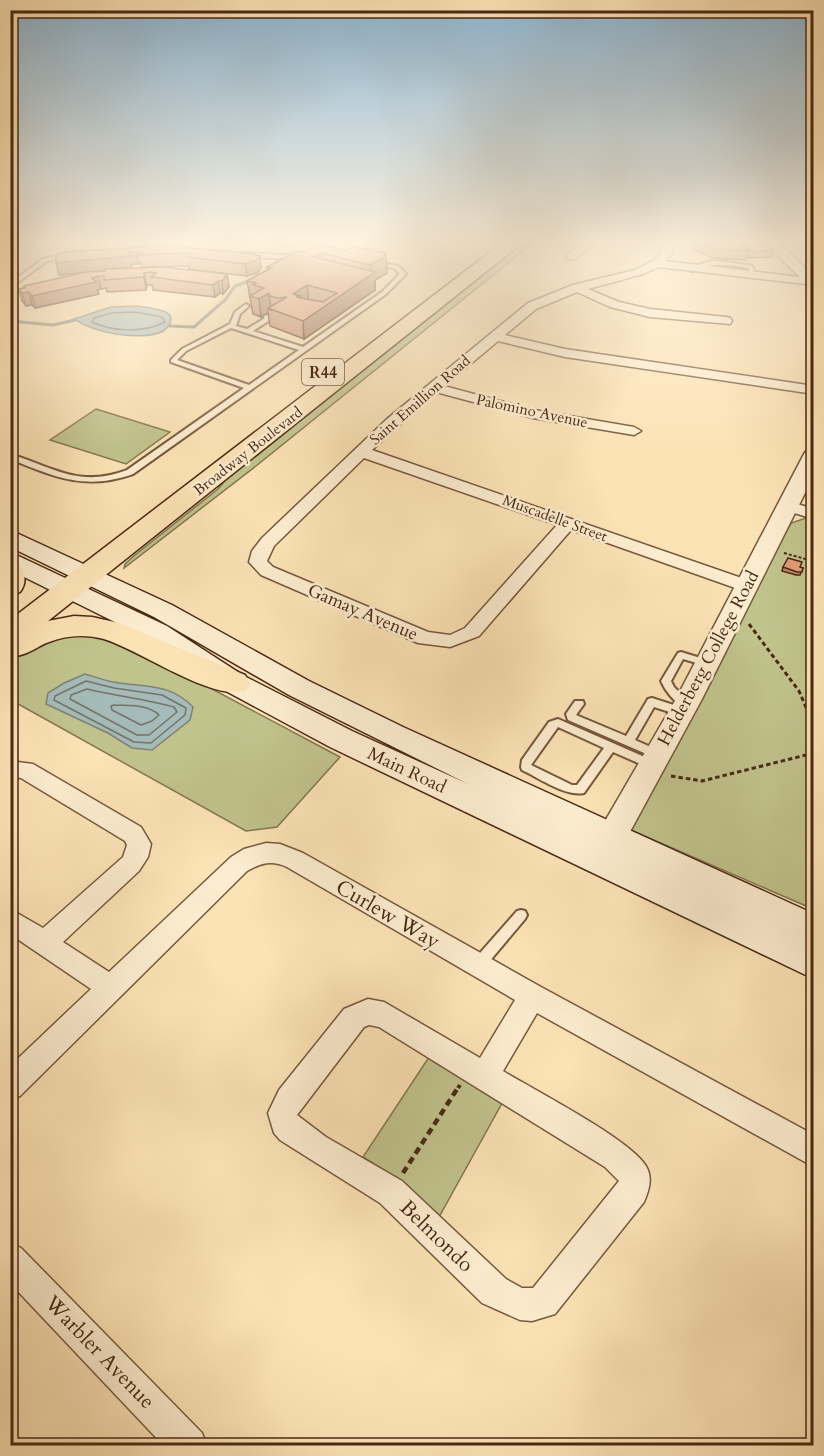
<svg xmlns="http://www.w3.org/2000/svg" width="824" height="1456" font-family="Cardo,serif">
<rect width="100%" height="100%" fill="#fce3b6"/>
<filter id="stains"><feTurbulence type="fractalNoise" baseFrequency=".00333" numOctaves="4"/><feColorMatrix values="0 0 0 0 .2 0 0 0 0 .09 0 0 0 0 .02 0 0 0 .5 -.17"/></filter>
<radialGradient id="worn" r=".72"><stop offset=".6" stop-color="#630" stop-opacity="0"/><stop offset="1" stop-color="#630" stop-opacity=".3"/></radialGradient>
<path fill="#c1c38d" stroke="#857650" stroke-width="1.5" d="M522 243H533L256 466 124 568 125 564 135 555 218 489 229 476Z
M96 409 170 432 126 464 50 440Z
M806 518 813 520V909L619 825 791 523Z
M72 633 122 641 340 757 277 827 246 831 11 700V656Z
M433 1051 506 1096 439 1217 391 1175 363 1157Z"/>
<path fill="#a4bbb9" stroke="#808177" stroke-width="1.5" d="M136 306C145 307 155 308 163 311 178 316 169 329 159 333 135 340 94 333 74 319L111 307Z
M85 674C95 677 104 680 113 682 144 688 169 682 193 707L190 720 152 750 132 748 108 733 46 704 48 693 64 683Z"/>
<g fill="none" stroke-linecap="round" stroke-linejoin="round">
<path stroke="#767266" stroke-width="1.5" d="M135 312 162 317 165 322C144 333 113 332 92 322L94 318 112 313Z
M86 681 114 688 162 695 186 708 185 715 151 743 134 742 54 700 55 696Z
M87 689C116 696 145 699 174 707L177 712 149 735H137L70 699 71 695Z
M114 705C129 706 148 704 159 715L152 721 141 725 112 710 111 706Z"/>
<path stroke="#808177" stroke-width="3" d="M227 297 235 286 253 280
M10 321 53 325 75 320
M170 326 194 327 226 299"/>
<g stroke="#76583c" stroke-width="4">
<path id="service" d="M70 253 73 255 72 256 47 261 10 288V283L43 259Z
M242 253 300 256 303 258 300 260 244 256 242 255Z
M372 261 398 266 406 274 386 294 133 474C85 491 55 477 10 459V454C55 468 79 488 127 470L244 388 171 362V360L182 349 230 324 235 312 246 304 249 306 240 314 236 326 247 329 265 318 262 316V314L271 315 270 320 253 331 303 347 382 292 400 274 394 268 370 264V262ZM231 328 299 350 249 385 177 360 186 351Z
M713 261 728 262 752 266 756 275 751 276 748 268C727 264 711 263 692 271L689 269 697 265Z
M681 652 710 661 712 663 707 666 683 659 671 681 674 687 691 704 686 708C675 703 666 692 661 681L678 653Z
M652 698 686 709 687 712 682 716 654 707 635 740 662 752 663 755 662 758 658 759 568 720 566 714 575 701H583L584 704 576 715 626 736 648 699Z
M558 719 656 762 657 765 656 768 652 769 613 752 584 793C566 797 539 778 522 770L521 767 522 760 549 722ZM558 727 604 748 577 785H572L531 765Z
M521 910 525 911 527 915 525 919 483 969 478 971 473 969 472 965 473 961 517 911Z"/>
</g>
<g stroke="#76583c" stroke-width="3">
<path id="minor" d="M10 243H36L31 246 10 247Z
M582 243H594L575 259H567V255Z
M662 243H673L672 254 665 261 800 277 764 243C785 243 799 262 814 278V285L659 267 643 274 588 289 619 302 650 309 726 317 730 318 732 321 730 324 650 317 610 307 577 292 536 309 505 335 565 349 814 386V394L565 357 498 341 444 386 534 410 634 427 641 431 634 435 533 418 436 392 372 450 753 582 756 586 753 590H741L571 530 479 636 450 647 418 643 261 575 249 562 252 551 262 538 387 419 528 303 573 285 635 270 653 261 661 253ZM364 458 557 525 465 628 450 635 428 632 273 567 267 561 274 546Z
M787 501 814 509V519L781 509 779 506Z
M10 761 33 764 141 827 151 844 148 857 139 871 63 942 109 972 231 857 244 849 266 843 280 844 303 853 541 987 814 1135V1167L537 1013 503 1071C534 1090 630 1139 646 1166 653 1178 649 1190 644 1202L555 1314 532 1321 520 1320 482 1303 380 1203 280 1140 274 1133 268 1113 279 1090 344 1009 368 999 384 1002 480 1058 515 1000 287 867C272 860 261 863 247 871L20 1096 10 1100V1066L91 989 10 934V909L43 928 123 857 127 845 125 841 21 778 10 777ZM369 1025 379 1027 605 1167 619 1181 533 1288H522L506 1279 402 1181 326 1137 297 1115 364 1027Z
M10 1243 21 1248 202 1433 207 1446H164L10 1283Z"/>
</g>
<g stroke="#76583c" stroke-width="3">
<path id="tertiary" d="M814 448V475L702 699 612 865 601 869 590 865 586 856 590 847 676 699 804 454 807 450Z"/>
</g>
<g stroke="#492914" stroke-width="3">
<path id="secondary" d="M10 530 172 605 309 681 403 727 814 914V979L330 747 224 690 147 638 10 570V552L167 626 244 676 352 731 468 784 289 695 154 617 10 547Z"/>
</g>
<g stroke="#492914" stroke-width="3">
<path id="primary" d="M502 243H522L48 621 74 616 92 617 119 623 245 675 250 683 245 691C211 701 140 650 104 639 86 634 66 635 49 642 37 646 23 659 10 655V620Z
M10 563 20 566C26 575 26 584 20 592L10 595Z"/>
</g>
<path stroke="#492914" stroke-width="2" stroke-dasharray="3 2" stroke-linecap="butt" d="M784 553 809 560 813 568"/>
<path stroke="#492914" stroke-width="3" stroke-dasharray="4.5 3" stroke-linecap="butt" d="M812 566 814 570
M749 624 799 691 814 726
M671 776 702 781 814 753"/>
<path stroke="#492914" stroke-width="4" stroke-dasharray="5 4" stroke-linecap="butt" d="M458 1088 460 1085"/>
<path stroke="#492914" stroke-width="4.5" stroke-dasharray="7 4.5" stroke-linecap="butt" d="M403 1173 459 1086"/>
<use href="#service" fill="#fdedd0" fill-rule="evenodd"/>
<use href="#minor" fill="#fdedd0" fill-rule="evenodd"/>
<use href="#tertiary" fill="#fdedd0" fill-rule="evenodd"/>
<use href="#secondary" fill="#fdedd0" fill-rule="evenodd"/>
<use href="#primary" fill="#fce3b6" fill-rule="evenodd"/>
</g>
<path fill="#c18767" stroke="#492914" stroke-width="1.5" d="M693 243H728L773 250 771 257 749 258 747 255 746 260 712 258 695 250Z
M182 245V247L255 254 256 256H260L261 268 257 273 247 276 189 269V266L142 267 141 264H131V268L227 274 229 287 223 294 220 293 215 297 153 290 152 285H147L146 290 107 292 106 288 101 289 97 290 99 294 35 308 32 305 26 306 22 301 19 289 24 288V286L85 273 59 275 56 263Z
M362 249 386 253 387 273 375 280V290L304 339 270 326 268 313 261 317 253 314 247 281 267 270V267L303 252Z
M783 567H800L803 568 800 575H796L782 571Z"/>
<path fill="#9d6e54" stroke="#492914" stroke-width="1.5" d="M128 252H136L139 264H131V268L59 275 56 263Z
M321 253 323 270 314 257Z
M386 253 387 273 375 280V290L304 339 303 321 371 275 370 265Z
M255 254 256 260 260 256 261 268 257 273 247 276 245 264Z
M144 273 147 285 146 290 144 277Z
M227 274 229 287 223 294 222 281Z
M98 276 101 289 97 290 99 294 35 308 32 296Z
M218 281 220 293 215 297 213 285Z
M307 285 309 303 302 314 293 294Z
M29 292 32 305 26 306 22 293Z
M269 293 271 310 268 308V313L261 317 259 299Z"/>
<path fill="#e09d78" stroke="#492914" stroke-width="1.5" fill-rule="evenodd" d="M701 243H728L740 244 741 247 747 248 748 251 714 249Z
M145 245H182L181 247 255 254 254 255 260 256 255 261 245 264 187 257 192 253 139 255 141 252H128L129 256 56 263V255L65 252 144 247Z
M740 245H767L773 250 750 252 748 248 741 247Z
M314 246H328L346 251 352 247 362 249 365 248 386 253 384 255 386 256 370 265 321 253 314 257 375 272 303 321 268 308 287 297 278 298 270 296 269 293 259 299 250 296 264 288 253 285 256 283 247 281 271 268 267 267 297 251 303 252ZM307 285 337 293 323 302 296 297 300 296 293 294Z
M163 267 227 274 222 281H218L213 285 151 277 156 273 151 272 144 273V277L104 280V276H98L92 278 96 282 32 296 29 292 22 293 19 289 25 288 24 286 86 272 105 271V269Z
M788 558 802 562 800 567 803 568 802 572H797L783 567Z"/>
<linearGradient id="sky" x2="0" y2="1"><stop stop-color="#8db7d5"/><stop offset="0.54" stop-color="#fef2de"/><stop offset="1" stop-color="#fef2de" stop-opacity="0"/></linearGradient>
<rect width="824" height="447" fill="url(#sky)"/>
<g text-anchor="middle" stroke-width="5" stroke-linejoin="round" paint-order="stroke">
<g font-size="15" fill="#492914" stroke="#fdedd0">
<text transform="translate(420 400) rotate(-41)" y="5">Saint Emillion Road</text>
<text transform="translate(532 411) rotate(12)" y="5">Palomino Avenue</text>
<text transform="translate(248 451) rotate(-38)" y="5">Broadway Boulevard</text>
<text transform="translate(555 518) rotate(20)" y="5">Muscadelle Street</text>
</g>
<rect fill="#fdedd0" stroke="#7f644c" stroke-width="1.5" x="302" y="359" width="42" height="26" rx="4.5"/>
<g font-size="16" font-weight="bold" fill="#492914">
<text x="323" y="378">R44</text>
</g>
<g font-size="18" fill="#492914" stroke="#fdedd0">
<text transform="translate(363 612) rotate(23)" y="6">Gamay Avenue</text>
<text transform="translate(708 658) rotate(-62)" y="6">Helderberg College Road</text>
<text transform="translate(407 770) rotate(25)" y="6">Main Road</text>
</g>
<g font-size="21" fill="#492914" stroke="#fdedd0">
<text transform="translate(388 914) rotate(30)" y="7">Curlew Way</text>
<text transform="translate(437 1236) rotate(44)" y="7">Belmondo</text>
<text transform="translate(100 1352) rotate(46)" y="7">Warbler Avenue</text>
</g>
</g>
<rect width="824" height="1456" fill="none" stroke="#fce3b6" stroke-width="36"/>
<rect x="12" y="12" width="800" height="1432" fill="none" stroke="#492914" stroke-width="3"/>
<rect x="18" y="18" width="788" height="1420" fill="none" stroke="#492914" stroke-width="1.5"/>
<rect width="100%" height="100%" filter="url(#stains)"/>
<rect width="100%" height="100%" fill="url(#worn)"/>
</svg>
